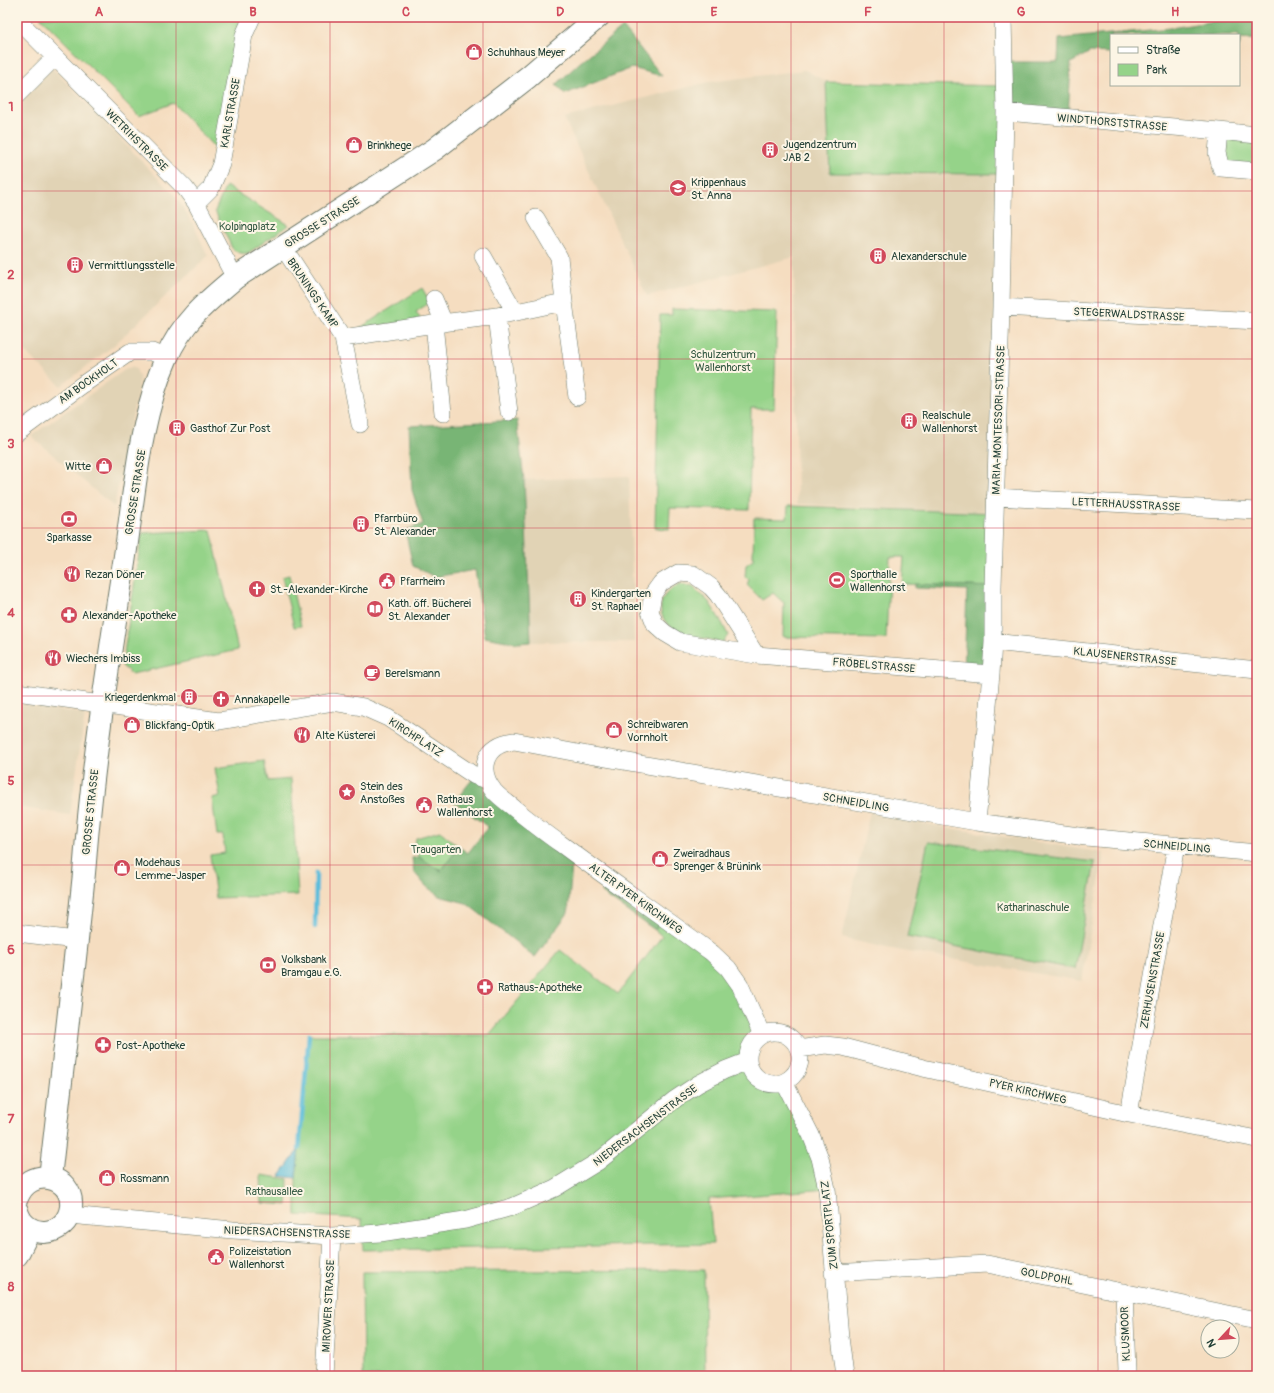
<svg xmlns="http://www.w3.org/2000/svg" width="1274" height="1393" font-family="Pangolin,sans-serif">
<rect width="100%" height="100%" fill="#fcf5e5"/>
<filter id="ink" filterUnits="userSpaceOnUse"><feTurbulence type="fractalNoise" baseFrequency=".025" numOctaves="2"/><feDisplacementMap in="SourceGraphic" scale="8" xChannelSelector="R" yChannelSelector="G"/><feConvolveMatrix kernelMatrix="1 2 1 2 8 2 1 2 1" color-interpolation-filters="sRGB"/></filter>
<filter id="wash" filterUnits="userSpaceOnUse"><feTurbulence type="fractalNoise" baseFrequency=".012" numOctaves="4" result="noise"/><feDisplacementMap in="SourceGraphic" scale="16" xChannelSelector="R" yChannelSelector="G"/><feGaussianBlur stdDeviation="0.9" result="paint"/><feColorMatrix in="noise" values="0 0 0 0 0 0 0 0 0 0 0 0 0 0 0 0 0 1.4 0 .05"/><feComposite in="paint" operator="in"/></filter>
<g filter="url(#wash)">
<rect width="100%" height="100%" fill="#f5ddc0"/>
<path fill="#e1d3b5" d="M52 68 177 198 193 224 208 256 113 346 61 386 17 344V104Z
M805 70 827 82 1004 86 995 513 797 504 794 257 647 296 564 118 709 82Z
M132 367 136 369 140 379 114 507 31 436 126 369Z
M629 476 634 642H531L524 480Z
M17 703 85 714 70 815 17 807Z
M870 812 920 823 1104 853 1082 981 891 949 842 938Z"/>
<path fill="#95d389" stroke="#5a885e" d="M40 17H244L216 149 173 103 139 116Z
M826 82 1004 86V174L830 173Z
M1219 131 1257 135V171L1221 168Z
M226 186 289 225 248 253C241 254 237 253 232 248L215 211Z
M422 288 430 302 416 312 421 320 360 328Z
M672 309 777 312 774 409H751L749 510 670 508 669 529 655 528 660 315H672Z
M788 506 995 513 993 587 902 584 904 557H890L886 639 783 637 784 603 773 593 762 600 747 585 749 579 745 577 746 565 753 560 754 518 787 519Z
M211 530 238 650 132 674 122 666 142 533Z
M289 575 301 626 294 627 282 577Z
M680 584 693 587 709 602 722 623 728 635 723 642C704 638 663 635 661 610 660 596 669 590 680 584Z
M264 761 268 781 291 779 298 895 216 898 210 855 225 853 223 835H217L212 798 220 796 215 768Z
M440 831 459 847 441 871 419 857 418 848 414 847 416 838Z
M928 842 1095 862 1075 969 907 937Z
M663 918 728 968 757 1038C744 1053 747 1079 769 1083 774 1084 779 1083 784 1082L827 1189 709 1199 713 1244 363 1250 362 1219 296 1215V1178L309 1035H489L560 950 618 994 662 936 655 930Z
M261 1175 288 1179 287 1205 262 1203Z
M704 1270 705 1376H363L362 1272Z"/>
<path fill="#78b575" stroke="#4c7954" d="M1239 17H1257V40L1241 38 1239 47V35H1111V53L1090 52 1071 63 1068 118 1005 112 1004 62H1058L1059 39 1171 28Z
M623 27 662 76 632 68 565 94 556 85 578 64Z
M517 420 524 480 531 642 517 643 485 637 475 570 435 577 413 566 405 530 423 524 412 490 409 426Z
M915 584 993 587 991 674 964 672 967 590 915 588Z
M475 776 573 853 568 913 535 957 466 903 439 896 426 886 414 872 412 858 419 857 441 871 459 847 468 853 488 827 454 802Z
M607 878 663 918 655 930 602 893Z"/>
<path fill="#5cbddb" stroke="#3e7d88" d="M299 1149 296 1178 280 1176Z"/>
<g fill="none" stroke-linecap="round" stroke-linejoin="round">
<path stroke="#5cbddb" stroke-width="4.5" d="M315 927 316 873
M299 1149 309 1035"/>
</g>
</g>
<g filter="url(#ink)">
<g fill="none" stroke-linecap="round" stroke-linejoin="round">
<g stroke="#6a7565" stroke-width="18">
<path id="street" d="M17 19 185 188 196 203 235 278
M17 95 55 57
M1005 112 1219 131 1217 153 1221 168 1257 171
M1219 131 1257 135
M196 203 211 188 221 164 244 35 252 17
M283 247 343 338 360 424
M483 256 515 312
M434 299 444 323
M564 302 577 397
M1001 307 1257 321
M497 316 509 412
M434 324 443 413
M343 338 434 324 497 316 564 302 559 257 536 218
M17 433 82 385 130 352H152L166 358
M995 497 1257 511
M993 642 1257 670
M756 655 718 595 711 587 693 574 678 573 661 583 653 594 650 611 655 624 665 633 680 642 756 655 991 674
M17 692 219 721 333 702 363 707 388 718 475 776 487 780
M977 822 991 674 993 642V587L1001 307 1005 112 1003 17
M17 933 76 940
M748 1058a26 26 0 1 1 52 0a26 26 0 1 1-52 0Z
M762 1035 740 985 728 968 712 953C662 916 611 881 561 844 545 833 530 821 515 809 508 803 500 798 494 791 476 768 486 744 514 741L588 755 977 822 1086 837 1257 853
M799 1049 825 1045 843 1047 923 1068 1129 1114 1257 1139
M784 1082 811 1135 820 1158 827 1189 840 1337 845 1376
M1129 1114 1176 845
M69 1215 233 1230 332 1236 380 1233 465 1220 512 1207 555 1188 599 1161 674 1100 698 1084 725 1070 748 1061
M833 1273 987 1264 1257 1320
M1124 1292 1127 1371 1125 1376
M324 1376 332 1236"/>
</g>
<g stroke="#6a7565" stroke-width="24">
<path id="secondary" d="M50 1178C61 1080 73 982 83 883 85 865 86 846 88 827 96 743 109 659 122 575 134 505 137 424 166 359 182 322 205 303 235 278L435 149 528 77 598 17
M17 1198C29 1165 74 1175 71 1207 67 1238 25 1241 17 1211
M17 1255 30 1229"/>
</g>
<use href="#street" stroke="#fff" stroke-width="17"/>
<use href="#secondary" stroke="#fff" stroke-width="22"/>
</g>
</g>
<path fill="none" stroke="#d1495b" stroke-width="1" stroke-opacity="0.55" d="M176 17V1376M330 17V1376M483 17V1376M637 17V1376M791 17V1376M944 17V1376M1098 17V1376M17 191H1257M17 359H1257M17 528H1257M17 696H1257M17 865H1257M17 1034H1257M17 1202H1257"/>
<defs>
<g id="shop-disc" transform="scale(0.9)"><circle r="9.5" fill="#d1495b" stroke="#fcf5e5"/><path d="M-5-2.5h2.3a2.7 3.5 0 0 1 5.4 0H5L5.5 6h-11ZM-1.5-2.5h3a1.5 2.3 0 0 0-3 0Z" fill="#fff"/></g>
<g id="building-disc" transform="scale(0.9)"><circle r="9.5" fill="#d1495b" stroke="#fcf5e5"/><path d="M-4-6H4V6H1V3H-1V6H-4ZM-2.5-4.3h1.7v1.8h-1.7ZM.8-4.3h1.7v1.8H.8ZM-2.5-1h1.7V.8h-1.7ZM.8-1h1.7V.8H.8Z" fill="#fff"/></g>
<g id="school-disc" transform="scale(0.9)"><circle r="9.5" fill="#d1495b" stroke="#fcf5e5"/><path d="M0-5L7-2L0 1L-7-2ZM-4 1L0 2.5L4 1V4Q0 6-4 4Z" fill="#fff"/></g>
<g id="bank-disc" transform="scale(0.9)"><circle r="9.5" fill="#d1495b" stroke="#fcf5e5"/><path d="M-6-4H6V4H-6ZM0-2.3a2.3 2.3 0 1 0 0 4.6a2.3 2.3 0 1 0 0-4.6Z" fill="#fff"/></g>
<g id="restaurant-disc" transform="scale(0.9)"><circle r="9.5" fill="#d1495b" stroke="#fcf5e5"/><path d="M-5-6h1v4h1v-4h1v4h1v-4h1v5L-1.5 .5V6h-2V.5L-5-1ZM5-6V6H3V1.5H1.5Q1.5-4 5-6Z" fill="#fff"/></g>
<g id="stadium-disc" transform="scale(0.9)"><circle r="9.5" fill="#d1495b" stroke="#fcf5e5"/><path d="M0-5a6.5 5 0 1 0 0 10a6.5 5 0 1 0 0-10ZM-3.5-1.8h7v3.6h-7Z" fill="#fff"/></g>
<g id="civic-disc" transform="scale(0.9)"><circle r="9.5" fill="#d1495b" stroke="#fcf5e5"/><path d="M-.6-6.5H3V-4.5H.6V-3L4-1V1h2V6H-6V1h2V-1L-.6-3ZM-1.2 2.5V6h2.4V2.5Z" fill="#fff"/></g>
<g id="church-disc" transform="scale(0.9)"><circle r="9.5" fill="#d1495b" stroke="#fcf5e5"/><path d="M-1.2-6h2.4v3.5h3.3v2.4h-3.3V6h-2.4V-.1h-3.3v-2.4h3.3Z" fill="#fff"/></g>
<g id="library-disc" transform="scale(0.9)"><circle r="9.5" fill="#d1495b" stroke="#fcf5e5"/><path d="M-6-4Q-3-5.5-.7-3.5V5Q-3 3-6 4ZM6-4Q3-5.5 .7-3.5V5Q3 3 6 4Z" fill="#fff"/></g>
<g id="pharmacy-disc" transform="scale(0.9)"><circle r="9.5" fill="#d1495b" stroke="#fcf5e5"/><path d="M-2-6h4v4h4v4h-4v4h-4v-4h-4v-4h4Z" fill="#fff"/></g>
<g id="cafe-disc" transform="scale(0.9)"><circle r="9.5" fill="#d1495b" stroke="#fcf5e5"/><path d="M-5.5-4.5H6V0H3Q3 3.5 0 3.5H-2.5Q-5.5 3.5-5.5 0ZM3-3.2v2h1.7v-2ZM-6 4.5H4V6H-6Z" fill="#fff"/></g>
<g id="sight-disc" transform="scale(0.9)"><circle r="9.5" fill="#d1495b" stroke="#fcf5e5"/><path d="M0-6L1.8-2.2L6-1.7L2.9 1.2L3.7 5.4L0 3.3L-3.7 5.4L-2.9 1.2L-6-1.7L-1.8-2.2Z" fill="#fff"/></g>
</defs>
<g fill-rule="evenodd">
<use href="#shop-disc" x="474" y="52"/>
<use href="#shop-disc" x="354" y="145"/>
<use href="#building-disc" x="770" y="150"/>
<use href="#school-disc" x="678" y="188"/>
<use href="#building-disc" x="878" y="256"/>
<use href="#building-disc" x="75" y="265"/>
<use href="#building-disc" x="909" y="421"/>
<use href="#building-disc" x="177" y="428"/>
<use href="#shop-disc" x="104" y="466"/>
<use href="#bank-disc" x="69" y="519"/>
<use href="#building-disc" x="361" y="524"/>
<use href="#restaurant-disc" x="72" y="574"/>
<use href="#stadium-disc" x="837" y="580"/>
<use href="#civic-disc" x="387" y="581"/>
<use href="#church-disc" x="257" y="589"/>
<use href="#building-disc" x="578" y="599"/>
<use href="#library-disc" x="375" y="609"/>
<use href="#pharmacy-disc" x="69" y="615"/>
<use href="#restaurant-disc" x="53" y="658"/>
<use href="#cafe-disc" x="372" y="673"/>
<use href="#building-disc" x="189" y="697"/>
<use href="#church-disc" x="221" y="699"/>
<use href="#shop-disc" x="132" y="725"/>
<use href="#shop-disc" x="614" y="730"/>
<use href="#restaurant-disc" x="302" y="735"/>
<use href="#sight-disc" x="347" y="792"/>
<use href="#civic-disc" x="424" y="805"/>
<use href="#shop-disc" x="660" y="859"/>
<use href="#shop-disc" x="122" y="868"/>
<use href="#bank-disc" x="268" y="965"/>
<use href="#pharmacy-disc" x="485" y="987"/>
<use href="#pharmacy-disc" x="103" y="1045"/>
<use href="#shop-disc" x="107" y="1178"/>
<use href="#civic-disc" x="216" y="1257"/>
</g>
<g text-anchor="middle" stroke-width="4" stroke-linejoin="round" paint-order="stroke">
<g font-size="11" fill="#1f3d34" stroke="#fcf5e5" text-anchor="start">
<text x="487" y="56">Schuhhaus Meyer</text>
<text x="783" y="148">Jugendzentrum<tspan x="783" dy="13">JAB 2</tspan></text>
<text x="367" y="149">Brinkhege</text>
<text x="691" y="186">Krippenhaus<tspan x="691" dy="13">St. Anna</tspan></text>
<text x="891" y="260">Alexanderschule</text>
<text x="88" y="269">Vermittlungsstelle</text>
<text x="922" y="419">Realschule<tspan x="922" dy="13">Wallenhorst</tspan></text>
<text x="190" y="432">Gasthof Zur Post</text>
<text x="91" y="470" text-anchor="end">Witte</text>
<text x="374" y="522">Pfarrbüro<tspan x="374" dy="13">St. Alexander</tspan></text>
<text x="69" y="541" text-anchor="middle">Sparkasse</text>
<text x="85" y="578">Rezan Döner</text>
<text x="850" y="578">Sporthalle<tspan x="850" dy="13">Wallenhorst</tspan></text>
<text x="400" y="585">Pfarrheim</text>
<text x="270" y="593">St.-Alexander-Kirche</text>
<text x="591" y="597">Kindergarten<tspan x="591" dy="13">St. Raphael</tspan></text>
<text x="388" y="607">Kath. öff. Bücherei<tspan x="388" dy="13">St. Alexander</tspan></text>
<text x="82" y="619">Alexander-Apotheke</text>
<text x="66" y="662">Wiechers Imbiss</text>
<text x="385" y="677">Berelsmann</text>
<text x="176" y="701" text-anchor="end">Kriegerdenkmal</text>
<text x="234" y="703">Annakapelle</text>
<text x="627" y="728">Schreibwaren<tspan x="627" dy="13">Vornholt</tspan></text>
<text x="145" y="729">Blickfang-Optik</text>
<text x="315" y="739">Alte Küsterei</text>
<text x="360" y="790">Stein des<tspan x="360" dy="13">Anstoßes</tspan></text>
<text x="437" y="803">Rathaus<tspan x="437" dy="13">Wallenhorst</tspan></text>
<text x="673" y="857">Zweiradhaus<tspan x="673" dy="13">Sprenger &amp; Brünink</tspan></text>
<text x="135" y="866">Modehaus<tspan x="135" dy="13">Lemme-Jasper</tspan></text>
<text x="281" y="963">Volksbank<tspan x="281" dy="13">Bramgau e.G.</tspan></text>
<text x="498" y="991">Rathaus-Apotheke</text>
<text x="116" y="1049">Post-Apotheke</text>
<text x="120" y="1182">Rossmann</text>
<text x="229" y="1255">Polizeistation<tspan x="229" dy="13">Wallenhorst</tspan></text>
</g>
<g font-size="11" fill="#1f3d34" stroke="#fcf5e5">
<text transform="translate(230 113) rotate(-80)" y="4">KARLSTRASSE</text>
<text transform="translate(1112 122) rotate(5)" y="4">WINDTHORSTSTRASSE</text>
<text transform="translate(137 140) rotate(45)" y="4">WETRIHSTRASSE</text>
<text transform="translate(322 222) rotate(-32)" y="4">GROSSE STRASSE</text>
<text transform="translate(313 293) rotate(56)" y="4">BRUNINGS KAMP</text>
<text transform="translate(1129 314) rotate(3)" y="4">STEGERWALDSTRASSE</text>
<text transform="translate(88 381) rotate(-35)" y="4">AM BOCKHOLT</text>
<text transform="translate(998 420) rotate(-88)" y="4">MARIA-MONTESSORI-STRASSE</text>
<text transform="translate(135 492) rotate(-81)" y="4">GROSSE STRASSE</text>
<text transform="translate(1126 504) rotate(3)" y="4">LETTERHAUSSTRASSE</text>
<text transform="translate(1125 656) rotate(6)" y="4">KLAUSENERSTRASSE</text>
<text transform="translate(874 665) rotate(5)" y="4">FRÖBELSTRASSE</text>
<text transform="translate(416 737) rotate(33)" y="4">KIRCHPLATZ</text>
<text transform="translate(856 802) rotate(10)" y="4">SCHNEIDLING</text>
<text transform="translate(90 812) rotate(-84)" y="4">GROSSE STRASSE</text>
<text transform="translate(1177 846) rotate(5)" y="4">SCHNEIDLING</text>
<text transform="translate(636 898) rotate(36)" y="4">ALTER PYER KIRCHWEG</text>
<text transform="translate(1152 980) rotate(-80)" y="4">ZERHUSENSTRASSE</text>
<text transform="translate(1028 1091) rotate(13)" y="4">PYER KIRCHWEG</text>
<text transform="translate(645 1125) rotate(-37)" y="4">NIEDERSACHSENSTRASSE</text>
<text transform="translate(829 1225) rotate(-96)" y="4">ZUM SPORTPLATZ</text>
<text transform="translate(287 1232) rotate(2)" y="4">NIEDERSACHSENSTRASSE</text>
<text transform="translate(1047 1276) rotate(11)" y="4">GOLDPOHL</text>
<text transform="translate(328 1306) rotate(-87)" y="4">MIROWER STRASSE</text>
<text transform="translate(1125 1334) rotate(-92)" y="4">KLUSMOOR</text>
</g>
<g font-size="11" fill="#375b45" stroke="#fcf5e5">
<text x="247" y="230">Kolpingplatz</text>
<text x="723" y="358">Schulzentrum<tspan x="723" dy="13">Wallenhorst</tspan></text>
<text x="436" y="853">Traugarten</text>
<text x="1033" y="911">Katharinaschule</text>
<text x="274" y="1195">Rathausallee</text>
</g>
</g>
<rect width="1274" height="1393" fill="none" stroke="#fcf5e5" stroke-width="44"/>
<rect x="1110" y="34" width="130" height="52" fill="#fcf5e5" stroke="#a4ab9e"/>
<rect x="1118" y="47" width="20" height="6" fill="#ffffff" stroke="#a4ab9e"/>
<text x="1146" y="54" font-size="12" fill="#1f3d34">Straße</text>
<rect x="1118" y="64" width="20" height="12" fill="#95d389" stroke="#a4ab9e"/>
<text x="1146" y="74" font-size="12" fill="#1f3d34">Park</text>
<g transform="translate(1220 1339) rotate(244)"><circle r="19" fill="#fcf5e5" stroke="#a4ab9e"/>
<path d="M0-3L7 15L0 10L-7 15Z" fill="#d1495b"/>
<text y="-6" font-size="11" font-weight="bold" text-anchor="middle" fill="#1f3d34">N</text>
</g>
<rect x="22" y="22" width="1230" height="1349" fill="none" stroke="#d1495b" stroke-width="1.5"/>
<g font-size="13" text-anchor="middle" font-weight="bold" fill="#d1495b">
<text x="99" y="16">A</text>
<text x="253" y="16">B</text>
<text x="406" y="16">C</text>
<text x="560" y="16">D</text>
<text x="714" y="16">E</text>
<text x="868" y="16">F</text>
<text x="1021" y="16">G</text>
<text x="1175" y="16">H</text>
<text x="11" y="111">1</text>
<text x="11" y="279">2</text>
<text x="11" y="448">3</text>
<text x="11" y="617">4</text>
<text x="11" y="785">5</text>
<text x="11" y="954">6</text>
<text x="11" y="1123">7</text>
<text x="11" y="1291">8</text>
</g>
</svg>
